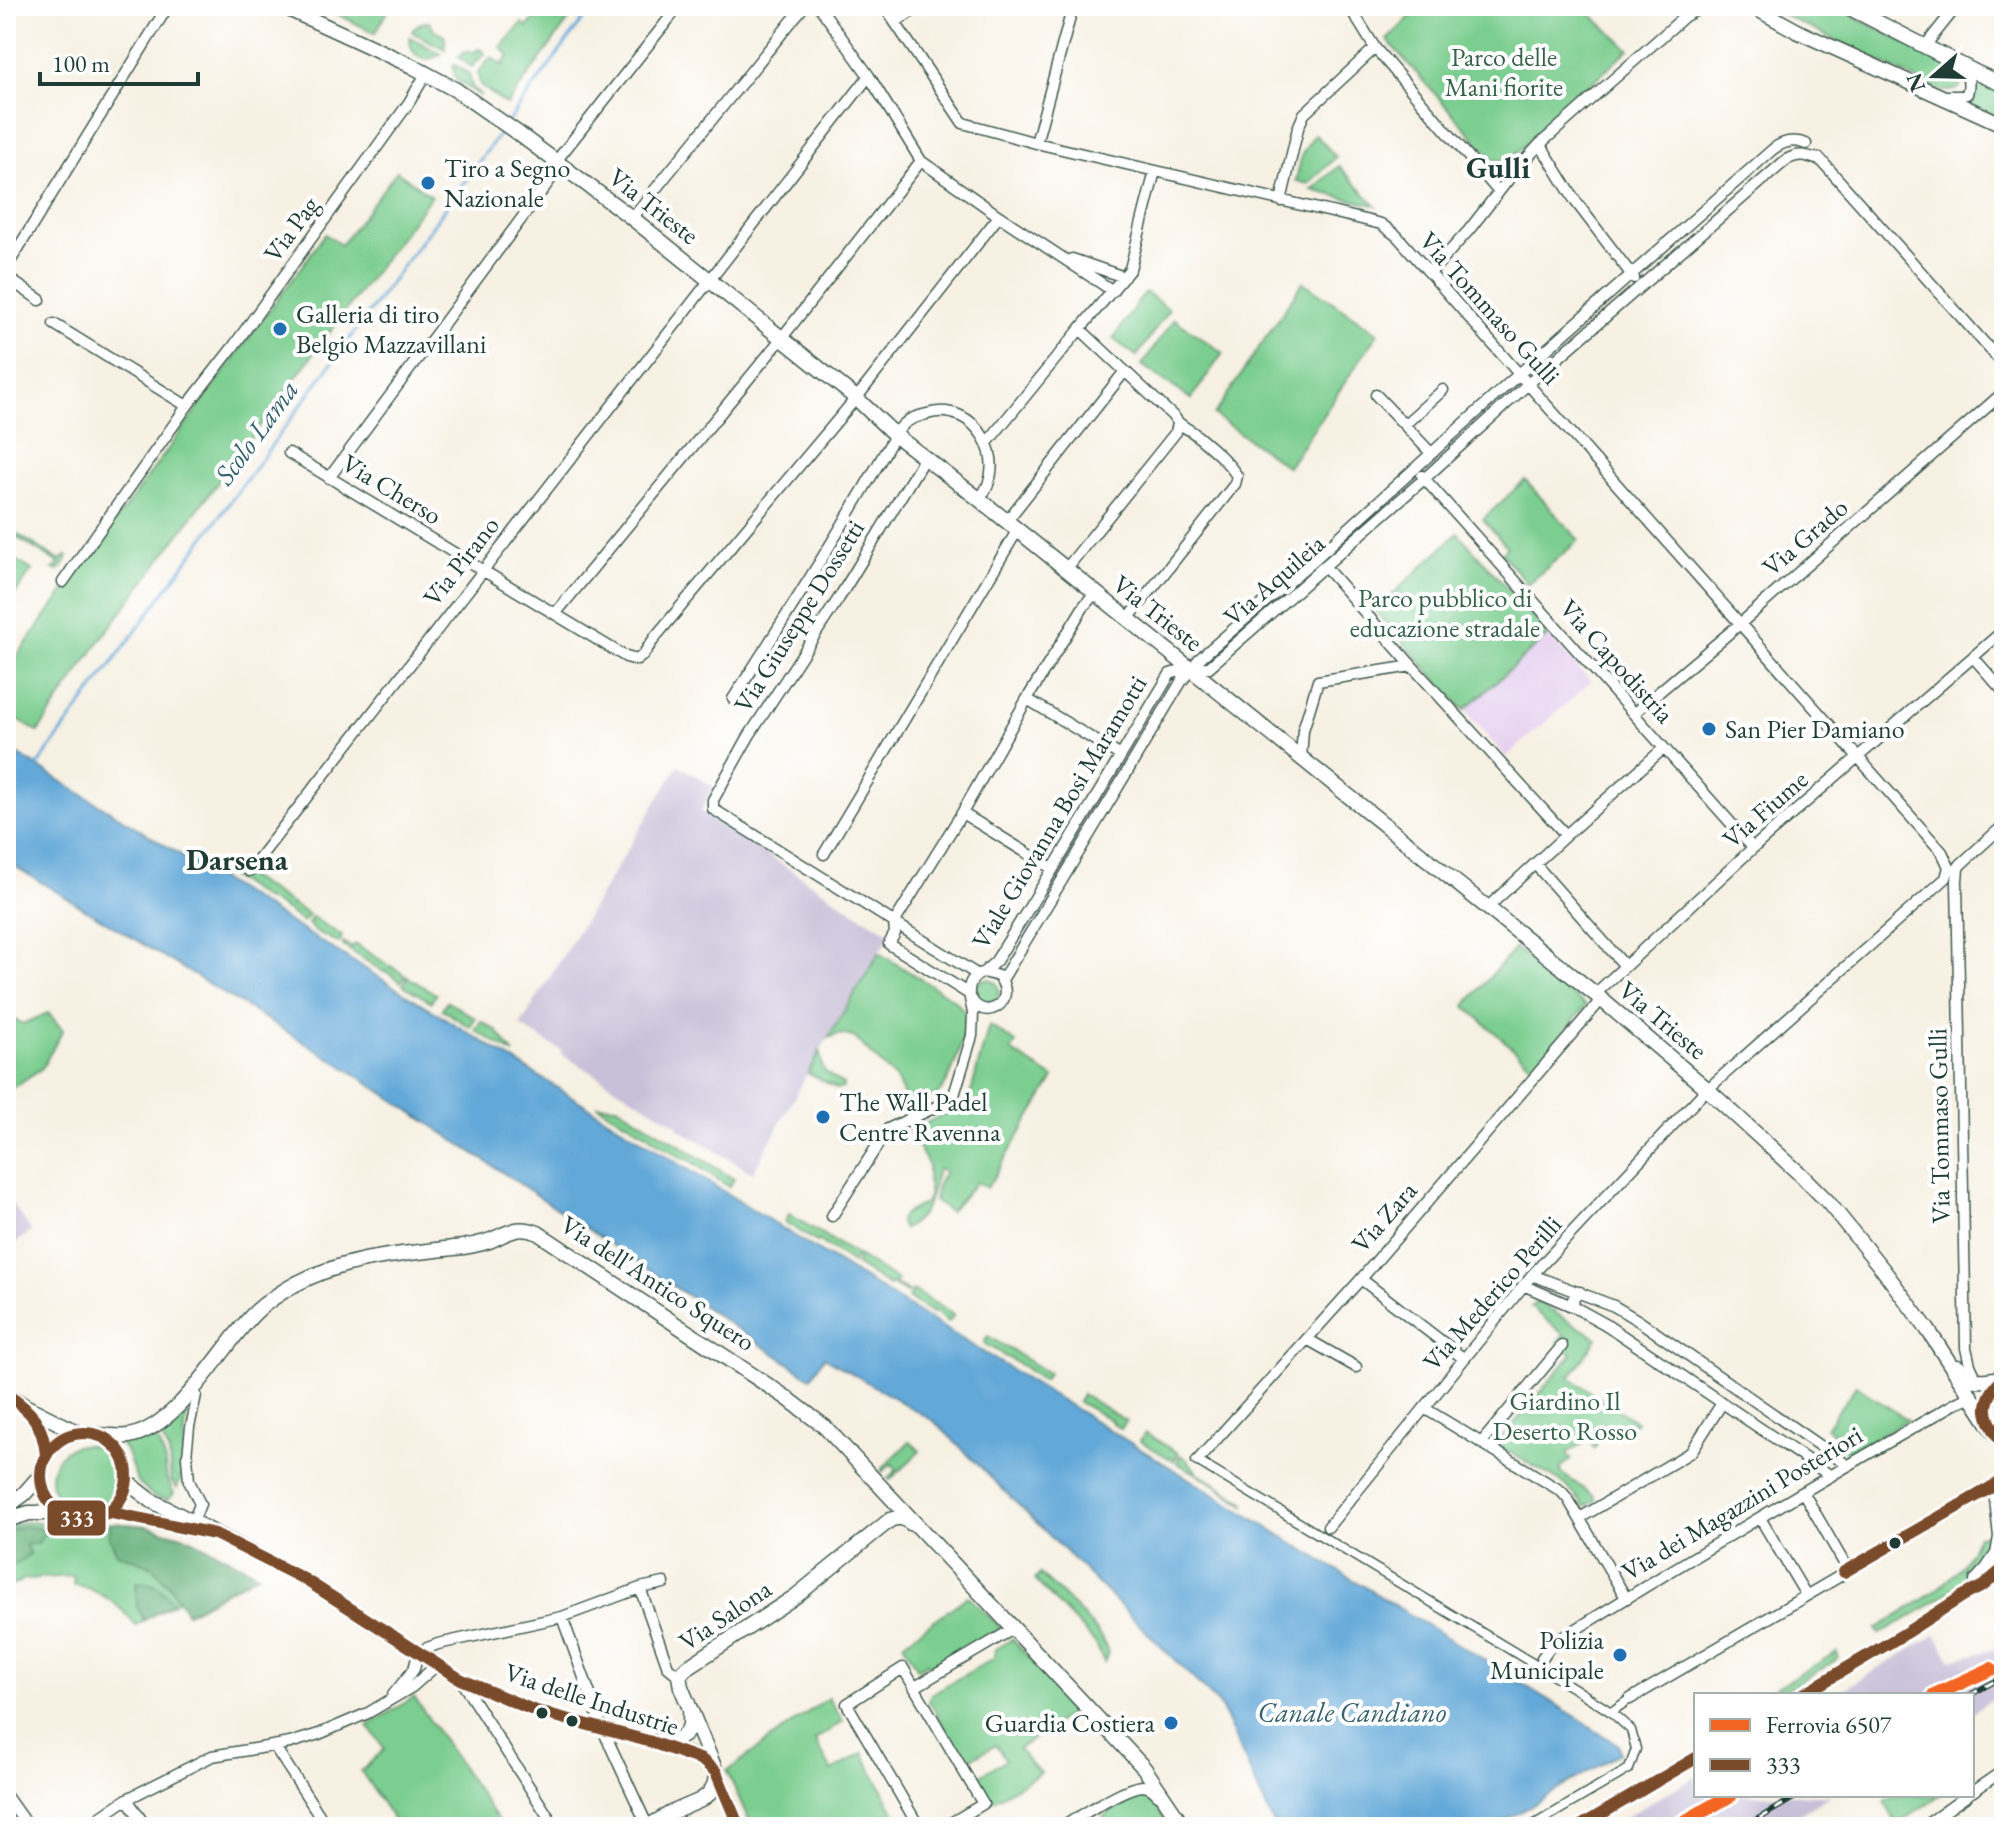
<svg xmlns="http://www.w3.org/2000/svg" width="2010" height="1833" font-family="'EB Garamond',serif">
<rect width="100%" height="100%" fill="#fff"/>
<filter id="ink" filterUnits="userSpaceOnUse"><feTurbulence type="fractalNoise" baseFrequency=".0125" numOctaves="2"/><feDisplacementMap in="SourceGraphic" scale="16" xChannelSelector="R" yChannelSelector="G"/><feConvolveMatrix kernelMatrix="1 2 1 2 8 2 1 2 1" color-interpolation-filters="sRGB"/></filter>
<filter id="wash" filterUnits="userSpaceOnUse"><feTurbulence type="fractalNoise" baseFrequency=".006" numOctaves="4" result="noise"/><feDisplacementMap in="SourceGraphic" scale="32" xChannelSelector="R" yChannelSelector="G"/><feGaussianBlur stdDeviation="1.8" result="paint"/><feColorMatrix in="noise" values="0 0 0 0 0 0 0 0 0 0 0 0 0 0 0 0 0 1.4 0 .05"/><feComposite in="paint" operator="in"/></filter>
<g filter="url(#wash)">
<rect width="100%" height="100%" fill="#f7f1e3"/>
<path fill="#e6d2f0" d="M1524 608 1591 682 1506 757 1440 682Z"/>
<path fill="#c8bfd8" d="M679 765 714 787 701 811 858 914 891 933 817 1056 753 1173 677 1128 678 1125 561 1054 562 1051 520 1026Z
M6 1196 32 1231 6 1250Z
M1936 1634 1951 1660 2004 1647V1691L1972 1713V1695H1834Z
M1696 1776V1795H1831L1778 1827H1609Z"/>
<path fill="#7cce90" stroke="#4e8662" stroke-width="2" d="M326 6H391L375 33 327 9Z
M538 6H579L507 105 480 85 478 73 491 57 502 65 509 56 501 47 522 23 527 27 540 13 536 8Z
M1421 6H1582L1629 49 1508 161 1493 159 1387 40Z
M1765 6H1834L1957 70C1967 84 1960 92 1944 91 1937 90 1930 86 1923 83Z
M429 22 435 31 445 36V49L412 32C416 24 421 22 429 22Z
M410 37 441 54C424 65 409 56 410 37Z
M479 48 485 53 472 67 458 57 467 51 473 53Z
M454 64 469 74 472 87 481 96 456 80 453 69Z
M1972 78 2004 92V120L1960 100 1971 95 1974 87Z
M1315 134 1336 157 1308 184 1296 181 1302 154Z
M1339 166 1376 206 1312 190Z
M397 171 431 196 99 642 38 732 6 713V671L325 234 341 245Z
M1303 282 1378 333 1288 467 1214 415Z
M1145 292 1169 309 1137 356 1113 339Z
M1174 319 1223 353 1191 399 1142 365Z
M1525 480 1579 540 1528 584 1501 553 1507 547 1483 519Z
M6 527 59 560 67 556C68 561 62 570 57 571L53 569 60 564 6 531Z
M1458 533 1549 635 1464 710 1375 611Z
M6 554 32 570 6 607Z
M226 863 309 915 303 922C291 915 280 903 266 900L214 866Z
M312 917 342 936 339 943 314 931 308 924Z
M343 942 352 948 355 944 406 976 401 982 387 972H384L343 946Z
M1515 948 1586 1006 1534 1067 1465 1006Z
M879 953 953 999 966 1013C966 1033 952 1086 934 1097 927 1102 917 1104 910 1108L896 1079 854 1037 839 1034 828 1038Z
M408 977 436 994 431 1002 403 985Z
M975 991a12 12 0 1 1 24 0a12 12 0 1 1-24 0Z
M447 1001 475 1018 470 1027 442 1009Z
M48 1013 63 1030 42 1068 6 1092V1015L23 1024Z
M481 1021 497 1031 514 1054 475 1030Z
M989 1025 1016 1043 1011 1051 1054 1078 987 1188 976 1182 950 1212 934 1201 937 1186 945 1172 938 1169C930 1196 930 1214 904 1229L901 1226 900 1220 903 1215 925 1203 928 1196V1164L909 1131 962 1106 971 1092Z
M820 1051C822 1077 826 1071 843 1085V1088L838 1089 808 1073Z
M597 1105 617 1106 734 1179 729 1187 686 1158 684 1159 651 1138 649 1135 634 1127 628 1122H625Z
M789 1214 858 1256 852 1263C840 1255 831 1249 819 1241L817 1242 785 1222Z
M860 1257 897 1280 895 1284 908 1292 907 1293 891 1284 889 1286 855 1265Z
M913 1290 954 1315 948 1322 935 1312 933 1313 908 1298Z
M1535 1303H1539L1597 1338 1570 1378 1636 1422 1623 1431 1618 1424 1594 1438 1597 1446 1594 1448 1589 1440 1567 1453 1571 1460 1561 1467V1473L1594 1496 1596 1500 1585 1507 1566 1485 1492 1442 1491 1438 1496 1432 1503 1437 1572 1354 1558 1342 1564 1335 1531 1307Z
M988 1336 1048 1373 1044 1380H1042L1024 1367 1001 1354 1000 1352 985 1345 984 1343Z
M1856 1386 1908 1420 1848 1453 1839 1447 1843 1440 1826 1428Z
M1082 1394 1126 1421 1121 1429 1112 1423 1111 1420 1078 1402Z
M194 1397 186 1419 182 1475 177 1488 171 1481 169 1453 158 1431 167 1425Z
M153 1433 164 1456 167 1480 174 1493 167 1500 154 1497 137 1481 127 1453 119 1442Z
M1145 1433 1178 1453 1174 1461 1140 1441Z
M910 1441 920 1451 890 1480 888 1478 897 1470 892 1464 882 1472 881 1470Z
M51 1478a33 33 0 1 1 66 0a33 33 0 1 1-66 0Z
M1180 1455 1186 1458 1197 1472 1244 1502 1245 1505 1205 1478 1177 1463Z
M23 1522 56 1523 70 1527 91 1529 111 1523 147 1526 189 1538 258 1574 187 1613 179 1600 136 1625C119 1604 100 1590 73 1584L74 1576 25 1579 6 1588V1528Z
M1985 1534C1998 1574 1908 1618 1879 1634L1876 1629C1909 1609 1944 1590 1967 1558 1972 1551 1974 1543 1978 1535Z
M1040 1574C1055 1589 1103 1631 1107 1650 1108 1655 1107 1657 1104 1662L1096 1644 1035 1580Z
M968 1596 1002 1629 931 1670 927 1663 918 1669 903 1643Z
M1012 1639 1077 1709 1018 1749 1040 1773 990 1802 975 1778 1006 1760 996 1745 965 1762 929 1701 931 1694 994 1658 995 1649Z
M1837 1652 1838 1657 1836 1660 1776 1695H1763Z
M414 1697 502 1827H398L361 1771 385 1749 368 1726Z
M828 1698 843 1721 815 1740 832 1771 863 1753 902 1827H752L727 1771Z
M1143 1793 1148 1795 1165 1821 1155 1827H1101L1104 1816Z
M1894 1795H1940L1897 1824 1884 1801Z"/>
<path fill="#65b17a" stroke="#427757" stroke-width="2" d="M111 1523 147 1526 189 1538 258 1574 187 1613 169 1585 151 1566 117 1553 109 1536Z
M24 1526 46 1530 38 1543 25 1545 30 1554 17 1564 6 1565V1532Z
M136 1582C157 1583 160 1587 173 1603L144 1620 137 1606Z"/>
<path fill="#62a8d8" stroke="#407286" stroke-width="2" d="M6 747 592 1109 809 1245 1586 1723 1588 1726 1619 1745 1620 1753 1494 1827H1275L1220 1705 935 1422 824 1357 811 1378 340 1064 6 861Z"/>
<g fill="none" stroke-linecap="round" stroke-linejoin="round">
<path stroke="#62a8d8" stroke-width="3" d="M508 122 593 6
M37 766 503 129"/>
</g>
</g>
<g filter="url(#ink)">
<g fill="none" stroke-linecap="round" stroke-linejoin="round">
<g stroke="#3f584e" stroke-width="11">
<path id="pedestrian" d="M187 1456 190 1427 197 1395
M1197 1461 1577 1690 1611 1712 1631 1730 1636 1749 1629 1769 1530 1827
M1611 1712 1630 1699"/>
</g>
<g stroke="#3f584e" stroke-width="13">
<path id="minor" d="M819 6 869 76 921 161 999 216 1113 291
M884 6 963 123 1036 143 1357 218 1381 224 1397 236 1942 852 1949 867 1946 878 1701 1095 1532 1275 1328 1527
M1349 6 1375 48 1498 191
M895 22 921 6
M1925 46 1957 6
M1945 96H1960L1967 94C1970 83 1969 76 1961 68
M1036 143 1073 6
M1540 144 1576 202 1634 278
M1819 158 2004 365
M557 160 679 6
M1281 201 1298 128 1304 114 1375 48
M632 218 804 6
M1072 259 1124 277
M6 268 168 6
M1430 273 1469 230 1515 171 1540 144 1685 16 1705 6
M6 277 40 300
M54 324 187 406
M1376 395 1431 453
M1404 425 1443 390
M987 443 1080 329
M289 453 626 657 637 660 643 655 656 636 862 391 999 216
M925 457 839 598 749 736 713 800V809L978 975
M1422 476 1753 848
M329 478 562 164
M1006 522 1125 371
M1324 566 1412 666 1566 835
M1066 569 1176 432 1178 424
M63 582 187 406 233 347 408 104 426 74
M555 614 773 349 921 161
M1128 619 1235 484 1237 476C1227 460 1209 446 1195 434 1188 428 1179 426 1175 418L1080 329 1130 269 1155 171
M1973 657 2004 692
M733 699C773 637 812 576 850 512 861 493 873 474 884 454 890 445 896 431 904 424 910 418 919 416 927 414 975 399 1012 462 979 499
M1027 699 1121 756
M1634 713 1741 623 2004 392
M1301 758 1303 730 1318 681 1412 666
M962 813 1053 869
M824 854 1017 531
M1535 864 1625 966
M249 871 869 76
M1488 907 1566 835 1664 748
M894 923 962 813 1027 699 1084 606 1095 593
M894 923 895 933 889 944 969 994C980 1026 1021 1003 998 976L984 972C973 976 968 983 969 994
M984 972 996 961 1053 869 1170 674 1190 668 1209 667 1424 479 1528 384 1786 160C1800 152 1808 156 1822 161
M1002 980 1181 682 1199 659 1316 558 1519 374 1772 150C1783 141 1793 139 1806 144
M1595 994 1753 848 2004 630
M832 1216 888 1129 942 1104 954 1095 972 1036 973 1013 970 999
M1532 1275 1614 1306 1639 1321 1847 1465
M1361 1279 1463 1358
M1523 1285 1574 1307
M1580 1292 1573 1299 1574 1307 1605 1324 1831 1476
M1307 1339 1356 1367
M1977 1380 1970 1365 1966 1348 1957 881 1958 868 1961 864 2004 825
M1424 1408 1561 1491 1568 1499 1626 1598
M1482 1442 1562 1346
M187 1456 189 1481 200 1504 193 1522 187 1525
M1197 1461 1361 1279 1601 1000
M1803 1492 1848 1570
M1580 1518 1691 1452 1722 1403
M1760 1518 1806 1595
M640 1588 668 1667 679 1676
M562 1617 603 1730 648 1827
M1542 1658 1549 1648 1557 1641C1689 1559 1823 1479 1958 1402L1972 1396
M461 1681 555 1827
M915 1687 1013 1629
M393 1695 414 1669 419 1651 438 1644 562 1617 640 1588 664 1583
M1630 1699 2004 1480
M275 1747 327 1827
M1972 1792 2004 1770
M6 1796 28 1827
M127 1799 146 1827
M86 1827 127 1799 212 1756 290 1743 319 1734 368 1713 412 1687 438 1664
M919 1827 847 1704 903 1668 983 1804 944 1827
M1062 1827C1080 1817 1123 1787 1142 1786 1149 1786 1153 1790 1158 1795
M1923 1827 1968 1795"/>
</g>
<g stroke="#3f584e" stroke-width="17">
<path id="tertiary" d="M282 6 412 66 456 90 519 134 632 218 856 398 896 436 979 499 1595 994 1707 1089 1800 1174 1828 1202 1884 1271 1928 1330 2004 1447
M1752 6 1799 32 2004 125
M1846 6 1979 74 2004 85
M1958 1367C1973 1385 1983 1381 2004 1377
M6 1394 25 1406 79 1433
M28 1410C39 1425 45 1436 46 1455
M1986 1417C1987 1400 1990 1389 2004 1378
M41 1476a43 43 0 1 1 86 0a43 43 0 1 1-86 0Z
M99 1435C108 1436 120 1437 129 1436 177 1427 218 1353 249 1319 259 1307 274 1297 287 1289 340 1257 403 1254 463 1247 475 1245 487 1243 498 1237 513 1230 521 1226 538 1233L787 1398 825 1427 1144 1768 1184 1827
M126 1481 152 1501 304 1579 460 1679 533 1710 648 1741 690 1755 702 1760 716 1772
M6 1507 24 1494 40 1476
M107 1512 195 1530
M6 1520 29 1513H62
M1977 1581 1988 1569 1998 1554 2001 1537 1997 1499 2004 1481
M1802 1695 1904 1634 1963 1596 1983 1586 2004 1568
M657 1741C668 1741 684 1741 689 1728 691 1724 690 1719 690 1714
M647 1827 671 1813 701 1800 710 1793 715 1783 716 1772
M739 1827 681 1687 679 1676 685 1669 796 1596 890 1520C899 1516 904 1518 912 1524
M1579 1827 1696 1758"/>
</g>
<use href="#pedestrian" stroke="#fff" stroke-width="8"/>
<use href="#minor" stroke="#fff" stroke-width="10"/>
<use href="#tertiary" stroke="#fff" stroke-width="14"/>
<g stroke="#1f3d34" stroke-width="6">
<path id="rail" d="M1970 1695 2004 1676
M1744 1827 1799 1795"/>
</g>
<use href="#rail" stroke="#fff" stroke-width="3" stroke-dasharray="9" stroke-linecap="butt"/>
<g stroke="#fff" stroke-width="18">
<path id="bus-1" d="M2004 1378C1976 1404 1987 1419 2004 1447
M6 1394C32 1411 43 1424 46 1455
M41 1476a43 43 0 1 1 86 0a43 43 0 1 1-86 0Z
M107 1512 215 1534 304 1579 460 1679 533 1710 648 1741 702 1760 716 1772 739 1827
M1844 1572 2004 1480
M1802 1695 1904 1634 1963 1596 1983 1586 2004 1568
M1579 1827 1696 1758"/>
</g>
<use href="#bus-1" stroke="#7a4b2a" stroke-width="12"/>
<g stroke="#fff" stroke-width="20">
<path id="rail-1" d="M1934 1695 1991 1669
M1676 1827 1731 1795"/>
</g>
<use href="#rail-1" stroke="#f26522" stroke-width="14"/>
</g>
</g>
<g fill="#1f6fb2" stroke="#fff" stroke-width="3">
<circle cx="428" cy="183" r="8"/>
<circle cx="280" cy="329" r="8"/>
<circle cx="1709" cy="729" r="8"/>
<circle cx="823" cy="1117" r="8"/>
<circle cx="1620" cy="1655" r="8"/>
<circle cx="1171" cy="1723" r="8"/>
</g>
<g fill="#1f3d34" stroke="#fff" stroke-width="3">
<circle cx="1895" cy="1543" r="7"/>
<circle cx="542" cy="1713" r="7"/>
<circle cx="572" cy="1721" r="7"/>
</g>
<g text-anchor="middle" stroke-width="8" stroke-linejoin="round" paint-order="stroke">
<g font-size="26" fill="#36614b" stroke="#fff">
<text x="1504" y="66">Parco delle<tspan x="1504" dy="30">Mani fiorite</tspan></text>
<text x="1445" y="607">Parco pubblico di<tspan x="1445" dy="30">educazione stradale</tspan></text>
<text x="1565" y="1410">Giardino Il<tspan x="1565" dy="30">Deserto Rosso</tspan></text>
</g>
<g font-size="26" fill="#1f3d34" stroke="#fff" text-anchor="start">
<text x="444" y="177">Tiro a Segno<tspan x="444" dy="30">Nazionale</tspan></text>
<text x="296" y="323">Galleria di tiro<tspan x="296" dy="30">Belgio Mazzavillani</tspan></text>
<text x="1725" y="738">San Pier Damiano</text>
<text x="839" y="1111">The Wall Padel<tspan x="839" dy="30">Centre Ravenna</tspan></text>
<text x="1604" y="1649" text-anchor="end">Polizia<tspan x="1604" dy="30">Municipale</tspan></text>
<text x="1155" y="1732" text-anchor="end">Guardia Costiera</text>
</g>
<g font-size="26" fill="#1f3d34" stroke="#fff">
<text transform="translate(654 206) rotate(38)" y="9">Via Trieste</text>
<text transform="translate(291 229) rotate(-54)" y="9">Via Pag</text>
<text transform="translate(1490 308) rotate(48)" y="9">Via Tommaso Gulli</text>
<text transform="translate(392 489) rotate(31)" y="9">Via Cherso</text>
<text transform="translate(1805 537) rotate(-41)" y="9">Via Grado</text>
<text transform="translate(461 561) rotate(-52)" y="9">Via Pirano</text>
<text transform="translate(1274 580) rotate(-41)" y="9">Via Aquileia</text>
<text transform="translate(1158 613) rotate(38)" y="9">Via Trieste</text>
<text transform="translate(799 616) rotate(-58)" y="9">Via Giuseppe Dossetti</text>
<text transform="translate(1617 661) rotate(48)" y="9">Via Capodistria</text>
<text transform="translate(1765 809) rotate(-41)" y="9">Via Fiume</text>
<text transform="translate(1059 812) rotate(-59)" y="9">Viale Giovanna Bosi Maramotti</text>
<text transform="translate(1663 1020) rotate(40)" y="9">Via Trieste</text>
<text transform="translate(1939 1126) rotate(-91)" y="9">Via Tommaso Gulli</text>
<text transform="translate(1384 1217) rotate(-49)" y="9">Via Zara</text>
<text transform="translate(658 1283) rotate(33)" y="9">Via dell'Antico Squero</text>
<text transform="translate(1492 1293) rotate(-49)" y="9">Via Mederico Perilli</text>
<text transform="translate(1742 1503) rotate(-31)" y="9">Via dei Magazzini Posteriori</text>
<text transform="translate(725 1615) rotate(-34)" y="9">Via Salona</text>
<text transform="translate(592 1699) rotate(18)" y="9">Via delle Industrie</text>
</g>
<g font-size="28" font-style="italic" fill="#36626d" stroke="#fff">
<text transform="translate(256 432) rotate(-54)" y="10">Scolo Lama</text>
<text x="1352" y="1722">Canale Candiano</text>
</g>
<g font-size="30" font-weight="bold" fill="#1f3d34" stroke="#fff">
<text x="1498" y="178">Gulli</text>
<text x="237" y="870">Darsena</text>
</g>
</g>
<rect stroke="#fff" stroke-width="3" x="46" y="1499" width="61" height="38" rx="8" fill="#7a4b2a"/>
<g font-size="22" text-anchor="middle" font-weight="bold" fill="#fff">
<text x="77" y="1526">333</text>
</g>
<rect width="2010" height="1833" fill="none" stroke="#fff" stroke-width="32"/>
<rect x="1694" y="1693" width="280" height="104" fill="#ffffff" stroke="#a5b1ae" stroke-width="2"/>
<rect x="1710" y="1719" width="40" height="12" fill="#f26522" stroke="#a5b1ae" stroke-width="2"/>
<text x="1766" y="1733" font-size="24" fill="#1f3d34">Ferrovia 6507</text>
<rect x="1710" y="1759" width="40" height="12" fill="#7a4b2a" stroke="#a5b1ae" stroke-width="2"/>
<text x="1766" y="1773" font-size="24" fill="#1f3d34">333</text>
<g transform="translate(1934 76) rotate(250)" stroke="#ffffff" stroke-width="6" paint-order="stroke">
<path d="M0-6L14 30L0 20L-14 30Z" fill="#1f3d34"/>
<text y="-12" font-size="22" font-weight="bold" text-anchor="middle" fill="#1f3d34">N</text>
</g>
<path d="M40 72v12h158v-12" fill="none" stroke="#1f3d34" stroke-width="4"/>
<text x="52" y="72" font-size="24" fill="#1f3d34" stroke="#ffffff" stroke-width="6" paint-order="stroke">100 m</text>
</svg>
